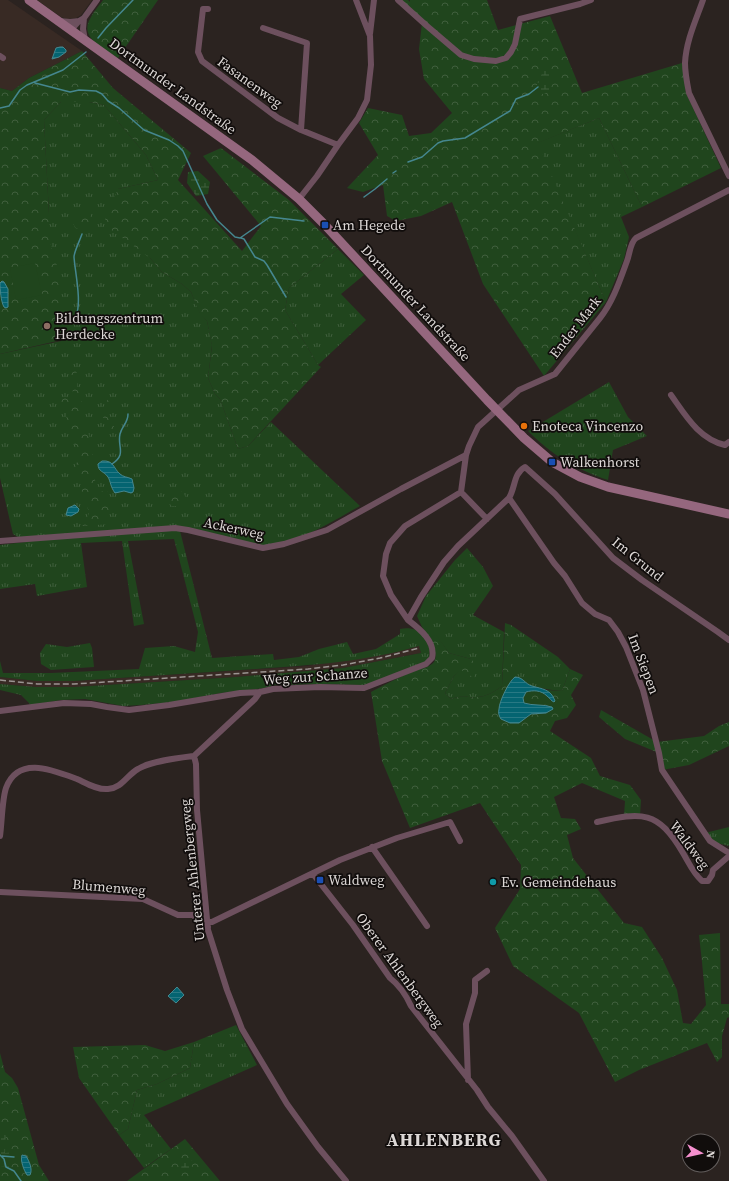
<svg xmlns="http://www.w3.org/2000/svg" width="729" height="1181" font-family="'Source Serif 4',serif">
<defs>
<pattern id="grass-tufts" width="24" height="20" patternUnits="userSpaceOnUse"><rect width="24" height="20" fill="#20451d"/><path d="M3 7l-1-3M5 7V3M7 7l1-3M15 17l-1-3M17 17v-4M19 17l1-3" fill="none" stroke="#405f3d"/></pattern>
<pattern id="forest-crowns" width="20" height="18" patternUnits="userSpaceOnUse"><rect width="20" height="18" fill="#20451d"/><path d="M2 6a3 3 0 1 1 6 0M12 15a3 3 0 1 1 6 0" fill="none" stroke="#405f3d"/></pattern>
<pattern id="wetland-marsh" width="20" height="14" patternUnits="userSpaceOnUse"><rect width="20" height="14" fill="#20451d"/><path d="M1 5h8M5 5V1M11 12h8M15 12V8" fill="none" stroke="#405f3d"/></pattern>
<pattern id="water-rules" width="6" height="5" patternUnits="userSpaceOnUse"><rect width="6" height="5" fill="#046471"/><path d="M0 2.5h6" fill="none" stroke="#287984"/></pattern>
</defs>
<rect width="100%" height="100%" fill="#2b2320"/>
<path fill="#382a24" d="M0 0H8L82 51 29 78 12 91 0 88Z
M37 0H92L81 15 76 18 67 19 61 17Z
M419 646 421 653 343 668 308 671 236 677 74 687H36L0 684V677L37 681H74L307 666 399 651Z"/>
<path fill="url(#grass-tufts)" d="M61 102H89L104 105 146 155 158 180 118 189 150 258 162 272 182 284 191 292 200 313 207 321 212 345 208 378 215 394 220 399 238 449 248 446 271 422 360 506C329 523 294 547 258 545L179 527 212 658 273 654 274 660 299 657 319 649 347 642 353 654 376 649 400 634V629C405 628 411 628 416 630 426 635 434 651 427 661L370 684 362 685 321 684 275 685 264 688 221 693 174 702 141 705 123 706 85 699 61 700 31 705 21 695 0 690V684L36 687H74L236 677 343 668 421 653 419 646C364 662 313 665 256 669 195 673 135 677 74 681H37L0 677V661L3 673H51L139 669 145 648 174 646 195 652 198 632 174 539 128 541 144 624 134 626 122 541 81 543 87 587 37 596 35 584 0 589V545L26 542 13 534 0 478V354L61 341 58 317 42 244 49 214 44 120Z
M599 118 642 207 621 217 629 237 624 259 606 302 537 143Z
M338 249 364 275 341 294 366 320 318 365 285 310 289 288Z
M609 382 628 417 647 436 613 450 608 480C575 469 552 455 528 431Z
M467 548 483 567 493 586 473 615 504 632 502 686C494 692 486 697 476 697 465 698 463 695 451 699L445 693 454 676 471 659 449 653 436 635 430 638 422 627 417 616 426 596 455 560Z
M511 625 558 657 570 669 562 691C552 690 542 689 532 686 525 684 524 678 515 677L511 681Z
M90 643 92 648 94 667 51 670 41 664 40 653 46 644 67 647Z
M729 827V846L710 841 705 833Z
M236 1025 257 1065 144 1115 171 1149 144 1168 119 1135 128 1129 137 1090 157 1084 190 1068 194 1042Z"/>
<path fill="url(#forest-crowns)" d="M103 0H158L118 58C105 49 79 38 90 19 93 12 99 6 103 0Z
M397 0H408L410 2V0H487L498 30 550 16 582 93 682 63 686 93 721 168 642 207 599 118 538 143 606 302 544 376 483 284 452 202 421 216 396 221 387 216 383 185 363 192 347 188 378 155 359 123 368 108 402 115 409 136 431 133 452 113 424 79 419 49 422 23Z
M82 51 113 88 191 153 178 180 242 251 261 226 203 156 221 148 289 200 338 249 289 288 285 310 318 365 321 367 248 446 238 449 220 399 215 394 208 378 212 346 207 321 200 314 191 292 182 284 162 272 150 258 110 229 105 219 118 189 158 180 146 155 104 105 89 102H61L44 120 49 214V238L57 267 62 300V312L57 341 0 354V88L12 91 29 78Z
M87 204 90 205 91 223 84 230 75 228 70 214 82 213Z
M93 329 96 330 97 345 93 346 78 342 69 346C65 342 65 339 66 334L68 332Z
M72 366 76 369 78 382 77 384V387L80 389 84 415 80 416 81 424H87L93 460 91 464 98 492 107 491 108 495 110 524 82 526 89 514 85 496 81 490 82 481 75 469C76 465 78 460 78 456 78 444 67 435 66 424L68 422 66 416 67 411C63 407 61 405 61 399L65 397 69 398V403H75L68 367Z
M112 397 113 402C104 411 112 418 114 427L112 431 108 432 106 430C103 419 99 403 112 397Z
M177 490C182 490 186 496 186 500L179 506H171C168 500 173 494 177 490Z
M505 623 511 625V681L499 708 501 719 510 723 525 719 531 714 546 713V705L539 706 524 703 523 698 526 692C537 689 545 691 551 701V694L546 690 562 691 570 669 583 675 571 695 576 705 567 718 555 721 550 731 591 758 600 776 630 785 641 800 640 816H624L625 801 582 783 554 797 561 818 575 819 581 829 567 835 573 858 624 923 642 927 662 958 677 990 683 1023 691 1024 706 1005 702 962 699 935 720 933 721 1004H729V1017L727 1018 722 1036V1057L717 1062 707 1043 639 1070 615 1082 579 1013 513 966 495 928 520 889 521 865 480 803 410 828 382 761 371 692C386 684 401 676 417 670 423 668 430 667 434 662 438 655 433 645 430 638L436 634 449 653 471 659 478 665 474 678 461 670 454 676 445 693 451 699C463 695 465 698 476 697 486 697 494 692 502 686Z
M601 710 657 742 704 736 719 726 729 722V746L689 765 662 770 659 753 625 739 599 717Z
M194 1042 190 1068 157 1084 137 1090 128 1129 119 1135 79 1078 73 1047 145 1045 165 1051Z
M0 1053 5 1072 12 1078 18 1088 39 1165 49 1181H0Z
M185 1139 220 1181H127Z"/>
<path fill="url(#wetland-marsh)" d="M552 70 550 90 544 94 537 93C536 84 538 79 544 71Z
M198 171 210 182 208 194 196 196 187 183 188 172Z
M6 1128 5 1153 13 1152 9 1167 0 1166V1133L3 1129Z
M187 1160 193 1161 191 1170H181L182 1161Z"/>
<path fill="#20451d" d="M35 263 42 295 16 300 10 268Z"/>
<path fill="url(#water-rules)" stroke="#45878f" d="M60 47H63L66 50V52L59 57 52 59 56 48Z
M2 281 4 282 8 289V307L6 308 4 307C1 302 0 289 0 283Z
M102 461C114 460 113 468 120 474 123 477 128 477 132 479L134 488 133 492 131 493 124 491 115 493C110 486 111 482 108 477 104 471 98 472 98 464Z
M75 505 79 509 78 512 71 516 66 515 68 508Z
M515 677C523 677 525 684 532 686 542 689 551 689 555 701L554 702C551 701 550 698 547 696 541 690 533 690 526 692L523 698 524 703C533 706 543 704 552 707L553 709 546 713 531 714 519 723H510L501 719C499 716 498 713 499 709 499 702 509 681 515 677Z
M177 987 184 995 176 1003 168 996Z
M22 1155 26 1156C29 1161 33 1169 30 1175H27C24 1170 20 1161 22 1155Z"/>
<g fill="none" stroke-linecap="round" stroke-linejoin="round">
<path stroke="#45878f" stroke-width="1.5" d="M98 38 106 28 133 0
M35 83 70 92 79 90 96 91 102 94 108 101 119 108 144 130 169 140 178 146 183 151 207 204 217 220 235 237 240 238 270 217 304 221
M0 108 9 106 20 90 27 85 63 70 86 52
M408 162 422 157 438 143 443 141 465 138 510 111 516 99 529 94 538 87
M393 173 396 171
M364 197 375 189 387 179
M241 238 244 239 255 257 264 261 267 265 286 297
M76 316C82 302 75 272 74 257 74 252 80 240 82 234
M112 464C127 454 117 447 120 434 122 426 128 423 128 414
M0 1155 4 1159 6 1167 14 1171 21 1181
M2 1156 14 1157"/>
<path stroke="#6d505e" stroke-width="6" d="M398 0 427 26 461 55 474 59 496 61 506 58 511 52 515 44 520 19 580 4 591 0
M703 0C696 20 686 41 685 63 685 73 687 83 689 93L729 176
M208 9H203L198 52 202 61 278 118 301 130 338 145
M84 18 83 29 85 40
M60 21 70 22 79 21
M263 28 307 43 301 130
M71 30 79 21 84 18 97 0
M370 34 374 0
M0 56 3 58
M299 199 317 176 338 145 358 118 367 100 371 65 370 36 356 0
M671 395C686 416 699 439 725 445L729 442
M461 492 487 519
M509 498 554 563 565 576 582 603 595 614 609 620 618 632 626 647 643 690 659 753 662 770 710 841 729 853
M0 541 175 528 188 530 263 548 284 544 327 530 401 489 466 455
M408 620 391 595 383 576 386 554 390 543 405 526 461 492 466 455 469 446 478 427 519 390 555 374 600 318C613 302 620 280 627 261 630 253 630 243 636 238L729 190
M0 711 64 703 91 704 107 707 129 710 169 705 240 693 260 692 273 689 320 687 364 688 426 664 432 658C436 642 420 629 408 620L421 597 444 562 458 546 509 498C516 486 513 474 525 467L555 494 613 558 642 580 718 632 729 640
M194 756 196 764 197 810 208 930 227 990 242 1029 287 1104 318 1147 346 1181
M194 756 255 699 260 692
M597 822C642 812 658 810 683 853 689 863 693 873 702 881H708L712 875 713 870 729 856
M0 836C2 822 2 800 6 788 18 755 53 770 77 779 86 783 97 790 108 789 122 788 127 775 138 769 151 761 178 758 194 756
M372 847 427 926
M313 874 353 925 390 978C399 985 406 995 411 1006L477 1090 488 1107 512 1136 544 1181
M0 892 143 899 178 915H193L195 917 203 927H208
M208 922H212L340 860 397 838 450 822 460 841
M468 1080 466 1024 475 993V980L487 971"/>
<path stroke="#95677e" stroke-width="9" d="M29 0 252 160 299 199 325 225 487 400 524 438 552 462 580 477 608 487 729 514"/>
<path stroke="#9a9491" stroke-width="1.5" stroke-dasharray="6 3" stroke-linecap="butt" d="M0 680 37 684H74L308 669 343 665 380 658 419 648"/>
</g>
<g fill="#1a4fb4" stroke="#110d0c" stroke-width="1.5">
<rect x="321" y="221" width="8" height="8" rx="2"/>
<rect x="548" y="458" width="8" height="8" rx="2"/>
<rect x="316" y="876" width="8" height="8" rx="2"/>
</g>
<circle fill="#8d6e63" stroke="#110d0c" stroke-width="1.5" cx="47" cy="326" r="4"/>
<circle fill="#e8710a" stroke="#110d0c" stroke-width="1.5" cx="524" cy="426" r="4"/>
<circle fill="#0f9aa8" stroke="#110d0c" stroke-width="1.5" cx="493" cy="882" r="4"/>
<g text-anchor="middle" stroke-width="3.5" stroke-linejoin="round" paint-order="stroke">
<g font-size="14" fill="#ddd8d6" stroke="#110d0c">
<text transform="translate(250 82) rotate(36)" y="5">Fasanenweg</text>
<text transform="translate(173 86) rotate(36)" y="5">Dortmunder Landstraße</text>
<text transform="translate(416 303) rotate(47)" y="5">Dortmunder Landstraße</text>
<text transform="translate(575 327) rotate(-52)" y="5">Ender Mark</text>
<text transform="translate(234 528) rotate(12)" y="5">Ackerweg</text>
<text transform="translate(638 559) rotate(39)" y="5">Im Grund</text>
<text transform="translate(644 664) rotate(69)" y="5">Im Siepen</text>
<text transform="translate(315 676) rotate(-4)" y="5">Weg zur Schanze</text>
<text transform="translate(690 845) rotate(53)" y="5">Waldweg</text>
<text transform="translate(192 870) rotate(-96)" y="5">Unterer Ahlenbergweg</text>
<text transform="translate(109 887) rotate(5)" y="5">Blumenweg</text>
<text transform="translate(400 970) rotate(54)" y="5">Oberer Ahlenbergweg</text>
</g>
<g font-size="14" fill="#ddd8d6" stroke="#110d0c" text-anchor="start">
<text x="333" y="230">Am Hegede</text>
<text x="55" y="323">Bildungszentrum<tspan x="55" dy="16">Herdecke</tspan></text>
<text x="532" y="431">Enoteca Vincenzo</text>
<text x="560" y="467">Walkenhorst</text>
<text x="328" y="885">Waldweg</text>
<text x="501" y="887">Ev. Gemeindehaus</text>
</g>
<g font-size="18" font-weight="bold" letter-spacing="1" fill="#ddd8d6" stroke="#110d0c">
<text x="444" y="1146">AHLENBERG</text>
</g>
</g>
<g transform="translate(701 1153) rotate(98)"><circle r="19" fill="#110d0c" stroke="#635e5d"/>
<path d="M0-3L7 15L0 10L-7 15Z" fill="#f690cf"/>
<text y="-6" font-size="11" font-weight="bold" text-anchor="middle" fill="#ddd8d6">N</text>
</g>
</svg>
